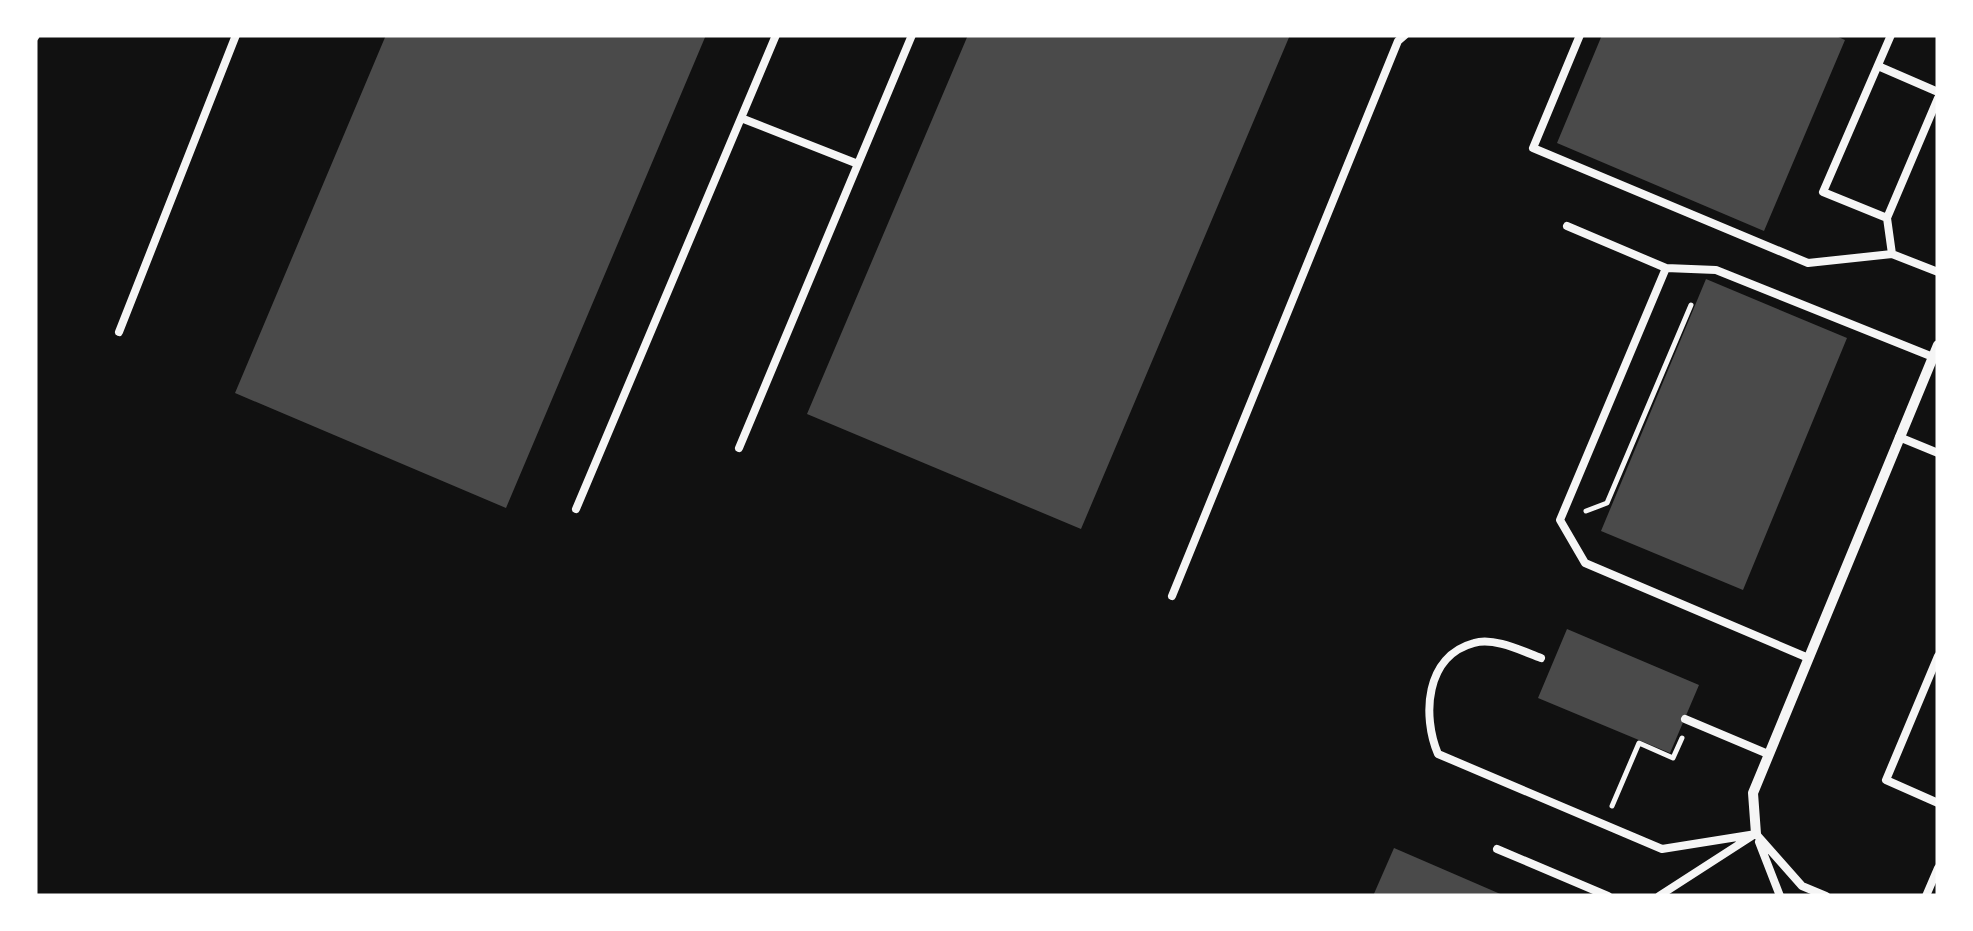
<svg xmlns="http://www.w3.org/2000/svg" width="1973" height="931" font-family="Helvetica,sans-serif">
<rect width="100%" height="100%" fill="#111"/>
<path fill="#4a4a4a" d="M386 35H706L506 508 235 393Z
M968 35H1290L1081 529 807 414Z
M1602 35H1834L1845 40 1764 231 1557 143Z
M1706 279 1847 338 1743 590 1601 531Z
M1567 629 1699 685 1670 753 1538 698Z
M1394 848 1505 896H1373Z"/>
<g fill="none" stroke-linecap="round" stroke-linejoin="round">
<path stroke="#f5f5f5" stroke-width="5" d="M1586 511 1607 503 1691 305
M1612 806 1639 743 1673 758 1682 738"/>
<path stroke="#f5f5f5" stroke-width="8" d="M1580 35 1533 148 1808 263 1892 254 1938 272
M1891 35 1823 192 1887 218 1938 98
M35 37 36 35
M1878 66 1938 92
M741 118 858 164
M1887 218 1892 254
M1567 226 1666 268
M119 332 236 35
M1899 437 1938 453
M739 448 912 35
M576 509 776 35
M1172 596 1398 41 1405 35
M1938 656 1886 780 1938 803
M1806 657 1585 563 1560 520 1666 268 1716 270 1933 357
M1541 658C1522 651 1494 637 1474 643 1425 656 1422 716 1438 754L1662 849 1756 834
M1685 719 1768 754
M1756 834 1802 886 1826 896
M1759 842 1780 896
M1497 849 1608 896
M1659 896 1752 836
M1926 896 1938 868"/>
<path stroke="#f5f5f5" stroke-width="10" d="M1756 834 1753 793 1938 345"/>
</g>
<rect width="1973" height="931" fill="none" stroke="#ffffff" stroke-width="75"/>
</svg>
